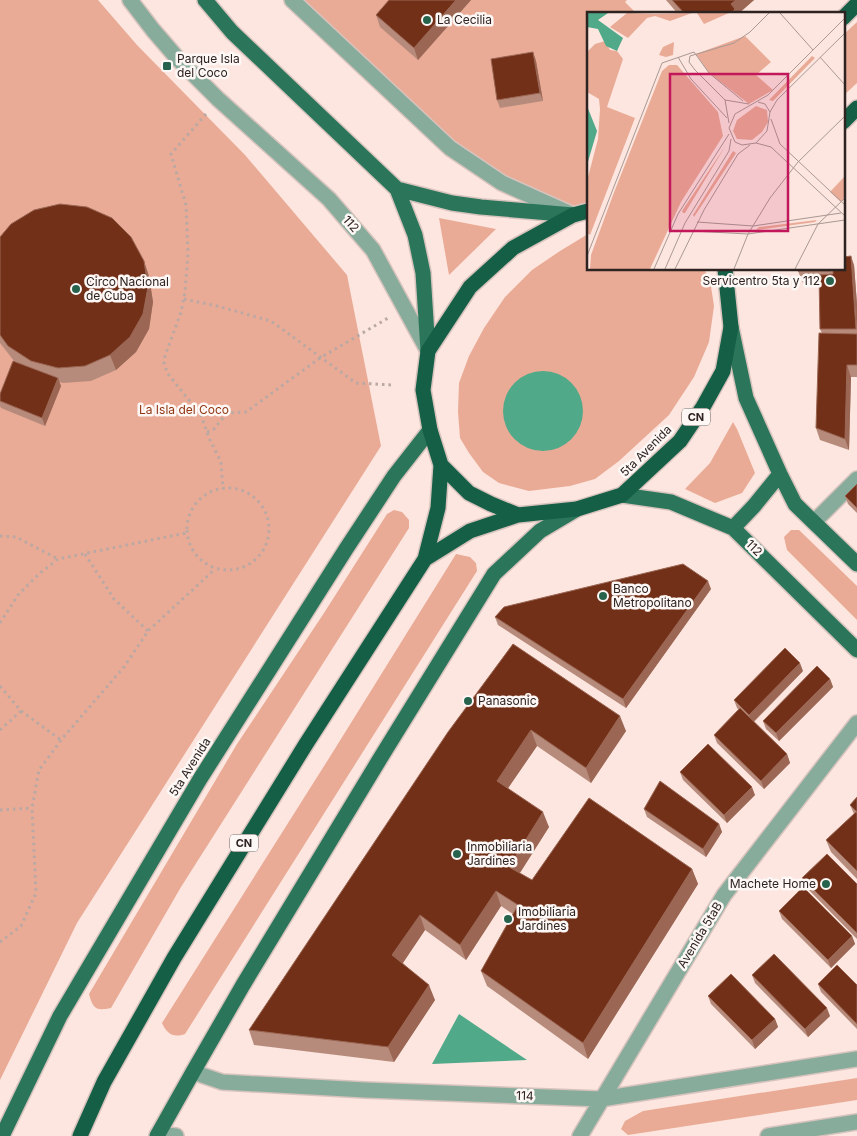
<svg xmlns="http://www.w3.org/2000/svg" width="857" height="1136" font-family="Inter,sans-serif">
<rect width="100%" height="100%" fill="#fce6df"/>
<path fill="#eaab96" d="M0 0H98L137 45 245 155 347 275 381 446 77 923 0 1080Z
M292 0H627L625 2 637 14H588V211L573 215 450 148Z
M857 22V83L843 96V35Z
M439 218 496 229 449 275Z
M588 234V269H704L710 280 714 306 709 342 694 377 669 415 619 461 595 479 570 486 529 491 499 483 483 472 469 453 460 438 458 412 459 383 469 356 484 328 505 297 532 270 560 251Z
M733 422 737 429 755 473 742 493 715 503 685 489 710 463Z
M394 510 402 512 409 520V528L181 887 111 1008C96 1011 93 1009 89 994L237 744 324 613 387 514Z
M791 530H799L857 586V620L787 550 784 537Z
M456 554 470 557 476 563 477 571 185 1034C173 1038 167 1034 162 1023L331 755Z
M857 1078V1100L628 1135 621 1129 625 1121 643 1111Z"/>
<path fill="#50a988" d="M503 411a40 40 0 1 1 80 0a40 40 0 1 1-80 0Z
M459 1014 527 1060 432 1064Z"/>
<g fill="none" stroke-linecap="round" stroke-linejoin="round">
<g stroke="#d7c3bd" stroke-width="18">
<path id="minor" d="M130 0 153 30 178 59 218 99 329 199 373 250 428 351
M292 0 450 148 502 183 569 213
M814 522 857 479
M193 1072 222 1082 365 1090 601 1099 857 1059
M158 1134 176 1136
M580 1136 724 895 857 723
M768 1136 857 1122"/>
</g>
<g stroke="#d7c3bd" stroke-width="18">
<path id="major" d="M205 0 232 32 397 189 415 235 423 273 428 351
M397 189 452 203 481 207 573 215
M731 327 746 398 780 474 795 504 857 564
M622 495 671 502 733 528 857 650
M733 528 754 506 780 474
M2 1136 60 1016 200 779 346 549 394 476 430 430
M157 1136 193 1072 243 985 378 762 494 574 540 531 577 509"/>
</g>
<g stroke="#d7c3bd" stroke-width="18">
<path id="highway" d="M843 18 857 4
M843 122 857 108
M588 211 573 215 513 248 470 287 428 351 423 390 430 430 441 465 469 493 491 504 518 515 577 509 622 495 680 441 703 407 723 371 731 327 725 269
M425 559 470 531 518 515
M80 1136 104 1082 174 958 306 744 425 559 438 508 441 465"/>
</g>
<path stroke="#baa8a3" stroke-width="3" stroke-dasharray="2.5 4" stroke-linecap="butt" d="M206 114 171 154 186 205 188 254 185 292 181 312 165 356 164 364 168 374 201 415 209 438 221 462 223 489
M184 299 217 306 271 321 356 383 392 385
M207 432 214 429 227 413 246 412 320 358 388 318
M187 529a41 41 0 1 1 82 0a41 41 0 1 1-82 0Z
M0 536 16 537 58 559
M85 554 114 599 148 631
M0 623 18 595 39 574 58 559 186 533
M0 686 21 711 0 730
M21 711 61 740
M0 810 32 808
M0 942 21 926 36 893 32 808 39 770 61 740 124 667 148 631 215 569"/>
<use href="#minor" stroke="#88ac9c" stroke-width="15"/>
<use href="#major" stroke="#2b765b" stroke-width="15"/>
<use href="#highway" stroke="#165f47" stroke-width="15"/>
</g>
<path fill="#b78b7c" d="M389 0H471L418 60 380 27 376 15Z
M666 0H754L738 14H678Z
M533 52 536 61 543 101 500 108 497 100Z
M0 237 149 276 153 302 149 329 136 352 116 370 91 381 63 383 59 382 61 386 45 426 1 408 0 406V394L14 361 0 343Z
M854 265 857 305V377H851L849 450 820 440 816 428 822 333 820 329 819 283H803L798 271Z
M857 484V513L848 504 845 496Z
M711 589 626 708 498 625 495 617Z
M513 644 626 731 591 783 537 746 508 788 549 827 520 873 532 880 692 869 698 884 588 1059 487 986 481 971 513 914 501 906 466 960 425 930 403 963 435 1000 394 1062 254 1045 249 1030Z
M803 671 754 722 787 754 790 763 764 789 717 743 714 735 739 710 737 708 734 700Z
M830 679 833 687 779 741 766 729 763 721Z
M680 772 755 795 727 823 683 780Z
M857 797V879L831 852 826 840 854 814 850 805Z
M644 809 719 824 722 832 706 857 647 817Z
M802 878 857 884V939L805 886Z
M779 911 852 936 855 944 831 968 782 919Z
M752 975 830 1016 808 1037 755 983Z
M818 984 857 985V1029L821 992Z
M708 996 775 1019 778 1027 755 1049 711 1004Z"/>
<path fill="#9b6754" d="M456 0H471L418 60 414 48Z
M736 0H754L738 14H730L731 4Z
M533 52 536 61 543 101 540 93Z
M851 256 854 265 857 304V331Z
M144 261 149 276 153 302 149 329 136 352 116 370 110 355Z
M847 365 851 377 849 450 845 439Z
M58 378 61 386 45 426 42 418Z
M708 581 711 589 626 708 623 699Z
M800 663 803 671 752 723 749 715Z
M830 679 833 687 779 741 776 733Z
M620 716 626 731 591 783 586 768Z
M531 730 537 746 502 797 497 781Z
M787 754 790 763 764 789 761 781Z
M752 787 755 795 727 823 724 815Z
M543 812 549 827 514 882 509 867Z
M719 824 722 832 706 857 703 849Z
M692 869 698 884 588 1059 583 1043Z
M496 891 501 906 466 960 460 945Z
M420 915 425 930 398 970 392 955Z
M852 936 855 944 831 968 828 960Z
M429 985 435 1000 394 1062 388 1047Z
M827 1008 830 1016 808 1037 805 1029Z
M775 1019 778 1027 755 1049 752 1040Z"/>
<path fill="#723018" stroke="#9b6754" d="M389 0H456L414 48 376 15Z
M672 0H736L731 4 735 9 730 14H685Z
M533 52 540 93 497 100 491 59Z
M60 204 87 207 112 218 131 237 144 261 148 287 143 314 130 337 110 355 85 366 58 368 31 361 8 346 0 335V237L11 224 34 210Z
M851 256 856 329H820L819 275 833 274V269H843V257Z
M798 269H831V271H798Z
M819 333 857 334V365H847L845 439 816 428Z
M13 361 58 378 42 418 0 401V394Z
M857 484V508L845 496Z
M683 564 708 581 623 699 495 617 504 607Z
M513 644 620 716 586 768 531 730 497 781 543 812 509 867 532 880 589 798 692 869 583 1043 481 971 518 905 496 891 460 945 420 915 392 955 429 985 388 1047 249 1030 448 732Z
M785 648 800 663 749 715 734 700Z
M817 666 830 679 776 733 763 721Z
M740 708 787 754 761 781 714 735Z
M708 744 752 787 724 815 680 772Z
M660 781 719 824 703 849 644 809Z
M857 797V812L850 805Z
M856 812 857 813V871L826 840Z
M827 854 857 884V933L802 878Z
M803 887 852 936 828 960 779 911Z
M774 954 827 1008 805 1029 752 975Z
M837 965 857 985V1024L818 984Z
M731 974 775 1019 752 1040 708 996Z"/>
<g fill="#27624d" stroke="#fdf7f5" stroke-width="2">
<circle cx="427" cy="20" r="5"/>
<rect x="162" y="61" width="10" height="10" rx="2.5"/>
<circle cx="830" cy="281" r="5"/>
<circle cx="76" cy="289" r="5"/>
<circle cx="603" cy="596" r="5"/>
<circle cx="468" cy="701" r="5"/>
<circle cx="457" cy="854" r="5"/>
<circle cx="826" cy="884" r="5"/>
<circle cx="508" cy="919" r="5"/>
</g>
<g text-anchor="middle" stroke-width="5" stroke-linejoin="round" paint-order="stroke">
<g fill="#fdf7f5" stroke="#6b6360" stroke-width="1">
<rect x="682" y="408.5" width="28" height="17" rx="4"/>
<rect x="230" y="834.5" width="28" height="17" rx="4"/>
</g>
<g font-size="11" font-weight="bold" fill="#2d2320">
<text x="696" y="421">CN</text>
<text x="244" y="847">CN</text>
</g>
<g font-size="12" fill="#2d2320" stroke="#fdf7f5" text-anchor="start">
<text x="437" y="24">La Cecilia</text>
<text x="177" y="63">Parque Isla<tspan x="177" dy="14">del Coco</tspan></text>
<text x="820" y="285" text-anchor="end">Servicentro 5ta y 112</text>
<text x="86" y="286">Circo Nacional<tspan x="86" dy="14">de Cuba</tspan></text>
<text x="613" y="593">Banco<tspan x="613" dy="14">Metropolitano</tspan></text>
<text x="478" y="705">Panasonic</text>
<text x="467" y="851">Inmobiliaria<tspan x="467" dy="14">Jardines</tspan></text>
<text x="816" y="888" text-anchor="end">Machete Home</text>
<text x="518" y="916">Imobiliaria<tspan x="518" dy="14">Jardines</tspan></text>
</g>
<g font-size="12" fill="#2d2320" stroke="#fdf7f5">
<text transform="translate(351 224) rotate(49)" y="4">112</text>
<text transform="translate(646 451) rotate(-45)" y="4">5ta Avenida</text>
<text transform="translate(754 548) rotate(45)" y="4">112</text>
<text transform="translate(190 767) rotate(-58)" y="4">5ta Avenida</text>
<text transform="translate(700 935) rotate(-59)" y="4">Avenida 5taB</text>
<text transform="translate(525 1096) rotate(2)" y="4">114</text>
</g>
<g font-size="12" fill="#913713" stroke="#fdf7f5">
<text x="184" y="414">La Isla del Coco</text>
</g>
</g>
<g transform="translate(587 12)">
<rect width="258" height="258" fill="#fce6df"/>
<path d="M40 1 68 2 105 1 83 9 68 4 60 6 41 26 23 15ZM110 1H142L117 12ZM158 24 184 50 169 63 186 78 162 92 122 61 109 42ZM18 29 23 38 30 39 36 47 20 95 48 106 3 223 0 221V169L11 127 13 97 12 87 0 80V40L8 32ZM87 30 86 43 79 45 72 43 76 35ZM225 44 228 46 186 89 182 88ZM82 53H90L131 100 136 124 94 190 63 257H3L4 243 26 183 75 59ZM169 94 180 98 181 110 175 120 165 128 150 127 146 119 150 108ZM139 133 98 201H96L95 199ZM146 139 149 141 107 205 106 203ZM257 165V186L254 190 243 180ZM230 208 228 210 169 218 172 215Z" fill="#eaab96"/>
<path d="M0 1H21L11 8 36 26 30 39 19 34 11 17 0 15ZM0 94 10 119 0 153Z" fill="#50a988"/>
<path fill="none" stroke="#a99893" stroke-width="1" d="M193 1 226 38M91 45 104 67 140 106M233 45 258 73M138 88 162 92M171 90 178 92 183 100 180 119 169 131 155 133 148 130 142 116 148 102 181 83 258 6M183 100 190 88 258 21M184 107 193 132 258 193M142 111 138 88 108 58 102 50 103 44 147 31 163 20 182 1M169 131 184 135 258 204M110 210 166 214 254 201M105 219 161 222 258 208M0 244 75 51 107 40 122 61 156 89M67 257 91 202 142 122M78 257 98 211 142 139 144 127M88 257 117 198 151 142 163 133M147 257 161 222 183 186 211 150 258 104M208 257 231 212 258 186"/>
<path fill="#c2185b" fill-opacity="0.15" stroke="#c2185b" stroke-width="2.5" d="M83 62H201V219H83Z"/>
<rect width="258" height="258" fill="none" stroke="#2d2320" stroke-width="2.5"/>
</g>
</svg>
